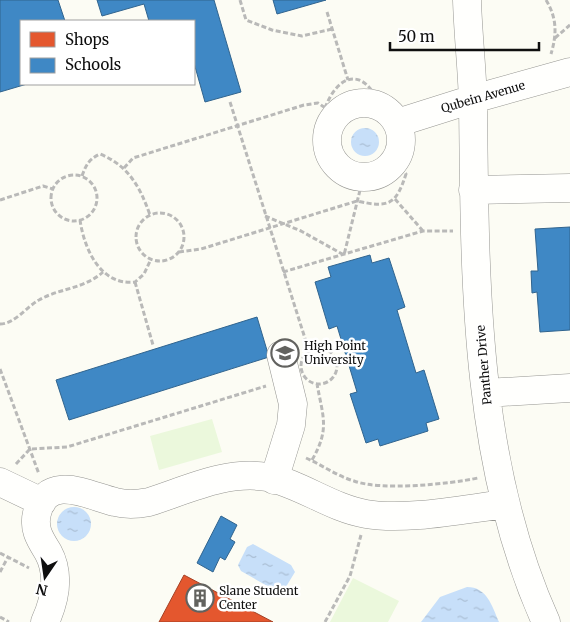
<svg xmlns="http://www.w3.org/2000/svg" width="570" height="622" font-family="Merriweather,serif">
<defs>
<pattern id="water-ripples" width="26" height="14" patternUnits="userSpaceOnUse" patternTransform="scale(1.25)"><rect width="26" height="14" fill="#c7dff9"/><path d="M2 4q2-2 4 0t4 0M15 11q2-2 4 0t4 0" fill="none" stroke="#aabed4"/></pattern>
</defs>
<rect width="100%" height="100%" fill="#fcfcf4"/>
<path fill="#ebf8dc" d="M212 419 222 452 159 470 150 436Z
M353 578 399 601 388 622H330Z"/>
<path fill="url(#water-ripples)" d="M351 142a14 14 0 1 1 28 0a14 14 0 1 1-28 0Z
M57 524a17 17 0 1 1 34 0a17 17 0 1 1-34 0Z
M253 544 291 565 295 572 284 590 276 591 241 571 238 565 247 547Z
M467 587C487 587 492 606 499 622H421L440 597Z"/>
<path fill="#e4572e" stroke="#a44125" d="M184 575 273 622H159Z"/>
<path fill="#3f88c5" stroke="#31648e" d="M0 0H58L65 21H21V84H27L0 92Z
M97 0H214L241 92 205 102 194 63V21H149L144 4 102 16Z
M273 0H326L277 14Z
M570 227V330L540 332 537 292 532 293 531 271H538L535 229Z
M370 255 372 263 389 258 405 307 397 310 416 373 424 370 439 419 426 423 428 431 380 446 378 439 366 443 350 394 357 392 337 326 329 329 315 282 331 277 328 267Z
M257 317 269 357 69 420 56 380Z
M221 516 237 525 230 539 235 542 225 560 220 557 213 572 197 563Z"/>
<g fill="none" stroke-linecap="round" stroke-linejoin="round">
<g stroke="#969692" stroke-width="29">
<path id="minor" d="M467 0C468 34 472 68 473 102 475 276 473 461 546 622
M327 140a37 37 0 1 1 74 0a37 37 0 1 1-74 0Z
M397 123 473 99 570 72
M473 190 570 188
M486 393 570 388
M274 480 291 425 293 404 281 355
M0 482 42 502
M45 622C55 600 60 574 48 552 40 539 33 529 37 513 48 472 89 496 115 502 126 505 139 504 149 502 187 490 227 470 267 477 301 484 331 508 366 514 406 521 464 509 506 504"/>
</g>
<path stroke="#b9b9b8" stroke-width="3" stroke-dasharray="5 2.5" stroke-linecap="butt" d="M240 0 246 20 272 30 302 36 332 29
M546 0C557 18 557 34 551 54
M327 12 348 80
M555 38 570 25
M230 102 309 351
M325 108C339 71 366 68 380 107
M124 168 133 158 304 105 318 103 336 115
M51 198a23 23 0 1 1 46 0a23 23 0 1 1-46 0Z
M82 176C86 165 89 159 100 154 129 166 140 187 150 215
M395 199 423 231
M0 200 43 186 53 189
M136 237a24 24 0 1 1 48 0a24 24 0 1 1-48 0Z
M265 216 301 231 344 255 363 178
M80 220C84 248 100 286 135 282L144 274 151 259
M179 252 201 249 357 201C389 208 396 205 406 174L395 161
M283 272 423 231H453
M135 282 153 345
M0 324C15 324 26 307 39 300 60 288 84 289 103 272
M301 366a18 18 0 1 1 36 0a18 18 0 1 1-36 0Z
M0 369 39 474
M306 458C322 465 337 476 354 481 381 491 450 484 478 478
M312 460C330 429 323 417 317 384
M16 464 30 449 67 447 266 386
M0 553 29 568
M0 572 8 557
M0 617 9 622
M325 622 350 576 361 535"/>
<use href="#minor" stroke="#fffffd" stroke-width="28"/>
</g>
<defs>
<g id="university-ring" transform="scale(1.4375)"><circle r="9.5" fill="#fff" stroke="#62625f" stroke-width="1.5"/><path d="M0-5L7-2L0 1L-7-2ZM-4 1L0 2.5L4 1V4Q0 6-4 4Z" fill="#62625f"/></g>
<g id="building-ring" transform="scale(1.4375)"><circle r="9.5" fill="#fff" stroke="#62625f" stroke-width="1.5"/><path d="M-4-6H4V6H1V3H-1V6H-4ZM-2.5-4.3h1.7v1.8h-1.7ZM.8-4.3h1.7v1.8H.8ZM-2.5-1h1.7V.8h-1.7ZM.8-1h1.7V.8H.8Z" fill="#62625f"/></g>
</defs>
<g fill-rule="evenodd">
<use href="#university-ring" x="285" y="353"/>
<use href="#building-ring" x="200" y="598"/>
</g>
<g text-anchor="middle" stroke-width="5" stroke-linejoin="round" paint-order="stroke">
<g font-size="12" fill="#0f0f0f" stroke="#fff">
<text transform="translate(483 97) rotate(-16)" y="4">Qubein Avenue</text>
<text transform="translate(484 365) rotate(-95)" y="4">Panther Drive</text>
</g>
<g font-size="12" fill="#0f0f0f" stroke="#fff" text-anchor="start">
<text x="304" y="350">High Point<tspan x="304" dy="14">University</tspan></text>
<text x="219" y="595">Slane Student<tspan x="219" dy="14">Center</tspan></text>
</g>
</g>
<rect x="20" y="20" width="175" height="65" fill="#ffffff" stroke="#9f9f9f"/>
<rect x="30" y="32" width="25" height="15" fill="#e4572e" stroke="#9f9f9f"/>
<text x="65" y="45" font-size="15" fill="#0f0f0f">Shops</text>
<rect x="30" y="58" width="25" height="15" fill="#3f88c5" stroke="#9f9f9f"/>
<text x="65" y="70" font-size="15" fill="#0f0f0f">Schools</text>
<g transform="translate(45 577) rotate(193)" stroke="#ffffff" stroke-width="4" paint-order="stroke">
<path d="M0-4L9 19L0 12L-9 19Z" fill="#0f0f0f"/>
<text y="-8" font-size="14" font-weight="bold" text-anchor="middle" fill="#0f0f0f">N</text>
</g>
<path d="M390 42v8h149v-8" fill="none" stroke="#0f0f0f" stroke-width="2.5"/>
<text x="398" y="42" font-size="15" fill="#0f0f0f" stroke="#ffffff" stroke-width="4" paint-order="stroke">50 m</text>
</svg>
